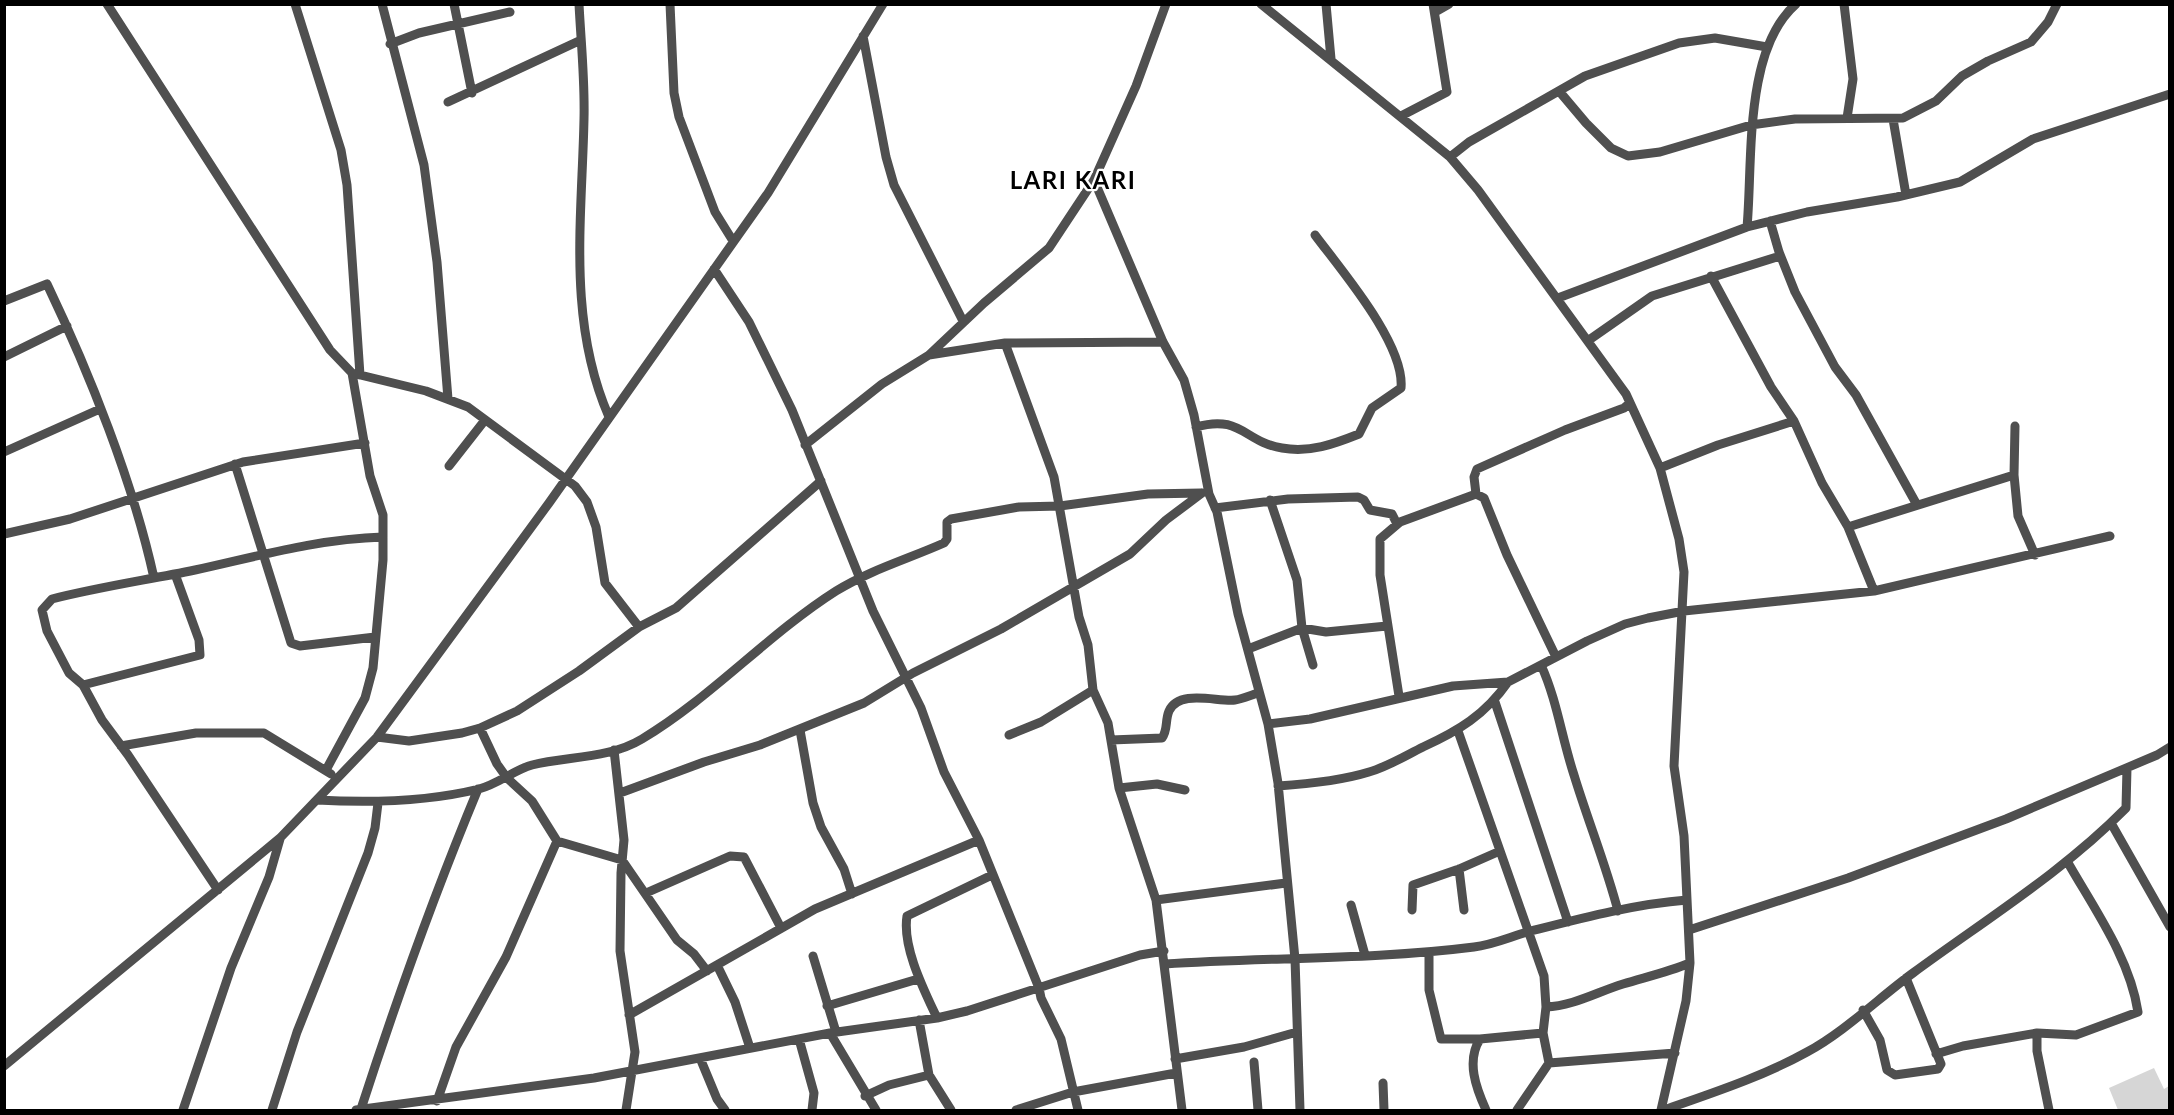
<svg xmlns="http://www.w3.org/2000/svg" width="2174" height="1115" font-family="Lato,sans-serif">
<rect width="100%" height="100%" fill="#fff"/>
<path fill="#d6d6d6" d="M2154 1068 2164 1089 2169 1086V1110H2118L2109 1088Z"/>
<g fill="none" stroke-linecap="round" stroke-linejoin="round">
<path stroke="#4f4f4f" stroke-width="9" d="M107 4 330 350 352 373 426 391 468 407 575 486 587 502 596 527 605 583 639 627
M295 4 341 150 347 185 360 375
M382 4 424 165 437 262 448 399
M454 4 472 93
M579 4C581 43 585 80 584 119 582 219 567 321 609 417
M670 4 674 93 679 117 715 212 733 241
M1261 4 1450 157 1478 190 1626 394 1660 468 1679 539 1684 572 1674 766 1684 836 1690 963 1686 1001 1661 1110
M1326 4 1331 59
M1844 4 1853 79 1847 118
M1435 12 1449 4
M863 36 886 157 894 185 963 321
M390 44 419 33 510 12
M1559 91 1586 123 1611 148 1628 156 1660 152 1751 125 1795 119 1903 118 1936 101 1962 76 1988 61 2031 42 2048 22 2057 4
M448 102 581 40
M1401 116 1447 92 1433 4
M1893 119 1906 195
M1450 157 1469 142 1585 76 1679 43 1715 38 1767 47
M1094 180 1163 342 1184 380 1194 415 1209 494 1217 512 1238 614 1268 724 1278 783 1295 959 1300 1110
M1770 221 1779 252 1795 292 1835 367 1856 395 1917 505
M1747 227C1753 164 1743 50 1796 4
M714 269 749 322 792 410 873 611 921 708 944 772 979 840 1039 988 1041 998 1061 1039 1078 1110
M1711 276 1771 387 1794 421 1822 483 1848 527 1874 591
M1558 298 1747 227 1807 212 1897 197 1960 182 2033 139 2170 94
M4 301 47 284C89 372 133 482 154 578
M1589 340 1652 296 1780 256
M1005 343 1054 477 1079 617 1088 645 1093 690 1108 723 1119 788 1156 900 1182 1110
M929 355 1005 343 1163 342
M4 357 67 326
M2015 426 2014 475 2018 516 2035 555
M1196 427C1241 414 1244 442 1282 448 1310 453 1334 444 1359 434L1372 408 1401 388C1405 344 1341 270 1315 235
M805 445 882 384 929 355 984 303 1049 248 1094 180 1136 86 1166 4
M4 452 100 409
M235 464 291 643 300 646 375 637
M449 466 485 420
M1660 468 1718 445 1794 421
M1476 494 1474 477 1477 469 1565 430 1624 408 1630 403
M1270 500 1297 580 1302 628 1313 665
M1215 508 1288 499 1358 497 1364 500 1370 510 1392 514 1397 524
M1848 527 2014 475
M4 534 70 519 243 462 365 443
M1248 649 1302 628 1326 632 1387 626
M1541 665C1557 700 1562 739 1574 775 1588 821 1606 865 1618 911
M83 685 200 655 199 640 175 574
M1399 696 1380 575V539L1400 522 1476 494 1484 498 1507 555 1556 657
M1495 702 1568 922
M1268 724 1310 719 1453 686 1508 682 1587 641 1625 624 1648 618 1684 611 1874 591 2110 536
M480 728 497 764 507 778 532 801 557 841 622 860 677 940 694 954 707 971
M800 730 813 803 821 827 844 869 852 894
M1458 731 1544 976 1546 1007 1543 1033 1549 1063 1517 1110
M1009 735 1041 722 1093 690
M377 737 409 741 462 733 480 728 517 711 579 671 639 627 676 608 821 481
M1111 740 1162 738C1168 730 1165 720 1169 711 1179 689 1217 702 1235 700 1243 699 1251 695 1258 693
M121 746 196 733H264L331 774
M614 750 624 840 621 873 620 951 635 1052 626 1110
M326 770 365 698 373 668 383 560V515L370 476 352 373
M1278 786C1308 784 1340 781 1369 772 1387 767 1405 756 1423 747 1458 731 1485 715 1508 682
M1119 788 1157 784 1185 790
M620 793 704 762 760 745 864 703 913 673 1001 629 1130 554 1166 520 1202 493
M317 800C370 803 426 802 479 789 498 784 514 770 532 765 568 756 609 759 642 739 712 697 767 635 836 591 870 570 908 559 944 543L947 539V522L951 519 1019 507 1060 506 1148 494 1201 493
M2111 823 2170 927
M1459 869 1464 910
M218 890 128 755 102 720 83 685 69 673 47 631 42 610 52 599C99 587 147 580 195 570 259 556 317 539 383 537
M646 893 730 856 744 857 781 928
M1156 900 1286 883
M1351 905 1365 955
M1412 910 1413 885 1459 869 1500 851
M1689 930 1848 878 2006 819 2157 755 2170 747
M1429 952V990L1441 1039H1480L1543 1033
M813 956 836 1032
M1165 964C1268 957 1372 960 1474 947 1493 945 1512 936 1531 931 1582 918 1635 904 1687 900
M717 965 735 1002 750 1048
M827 1006 918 979
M1546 1007C1573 1006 1597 992 1623 984 1646 977 1668 972 1690 963
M1863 1010 1880 1040 1887 1070 1895 1075 1938 1069 1941 1064 1906 978
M629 1015 815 909 979 840
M937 1018C924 990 902 947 907 916L992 875
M919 1020 929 1075 951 1110
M830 1033 876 1110
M2037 1033V1051L2049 1110
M799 1039 814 1093 812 1110
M1480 1039C1466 1061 1476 1088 1486 1110
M1936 1054 1963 1046 2037 1033 2076 1035 2138 1012C2130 958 2093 907 2067 861
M700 1058 717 1099 725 1110
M1175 1059 1244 1047 1297 1032
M1254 1062 1258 1110
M1549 1063 1675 1053
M4 1066 280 838 377 737 549 503 768 193 883 4
M1383 1083 1384 1110
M865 1096 889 1085 929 1075
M437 1101 456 1047 506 957 557 841
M361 1109C396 1001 434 895 478 789
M183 1110 231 968 269 877 280 839
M272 1110 297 1032 368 853 375 828 378 803
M356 1110 594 1078 830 1033 937 1018 967 1011 1140 955 1164 951
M1016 1110 1073 1092 1176 1073
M1664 1110C1712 1093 1762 1077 1807 1052 1843 1033 1880 997 1913 973 1985 920 2063 872 2126 808L2127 768"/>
</g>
<g text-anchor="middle" stroke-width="4.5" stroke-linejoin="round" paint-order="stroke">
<g font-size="24" font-weight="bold" letter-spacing="1.5" fill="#000" stroke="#fff">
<text x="1073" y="189">LARI KARI</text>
</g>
</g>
<rect width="2174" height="1115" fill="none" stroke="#000000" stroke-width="12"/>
</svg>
